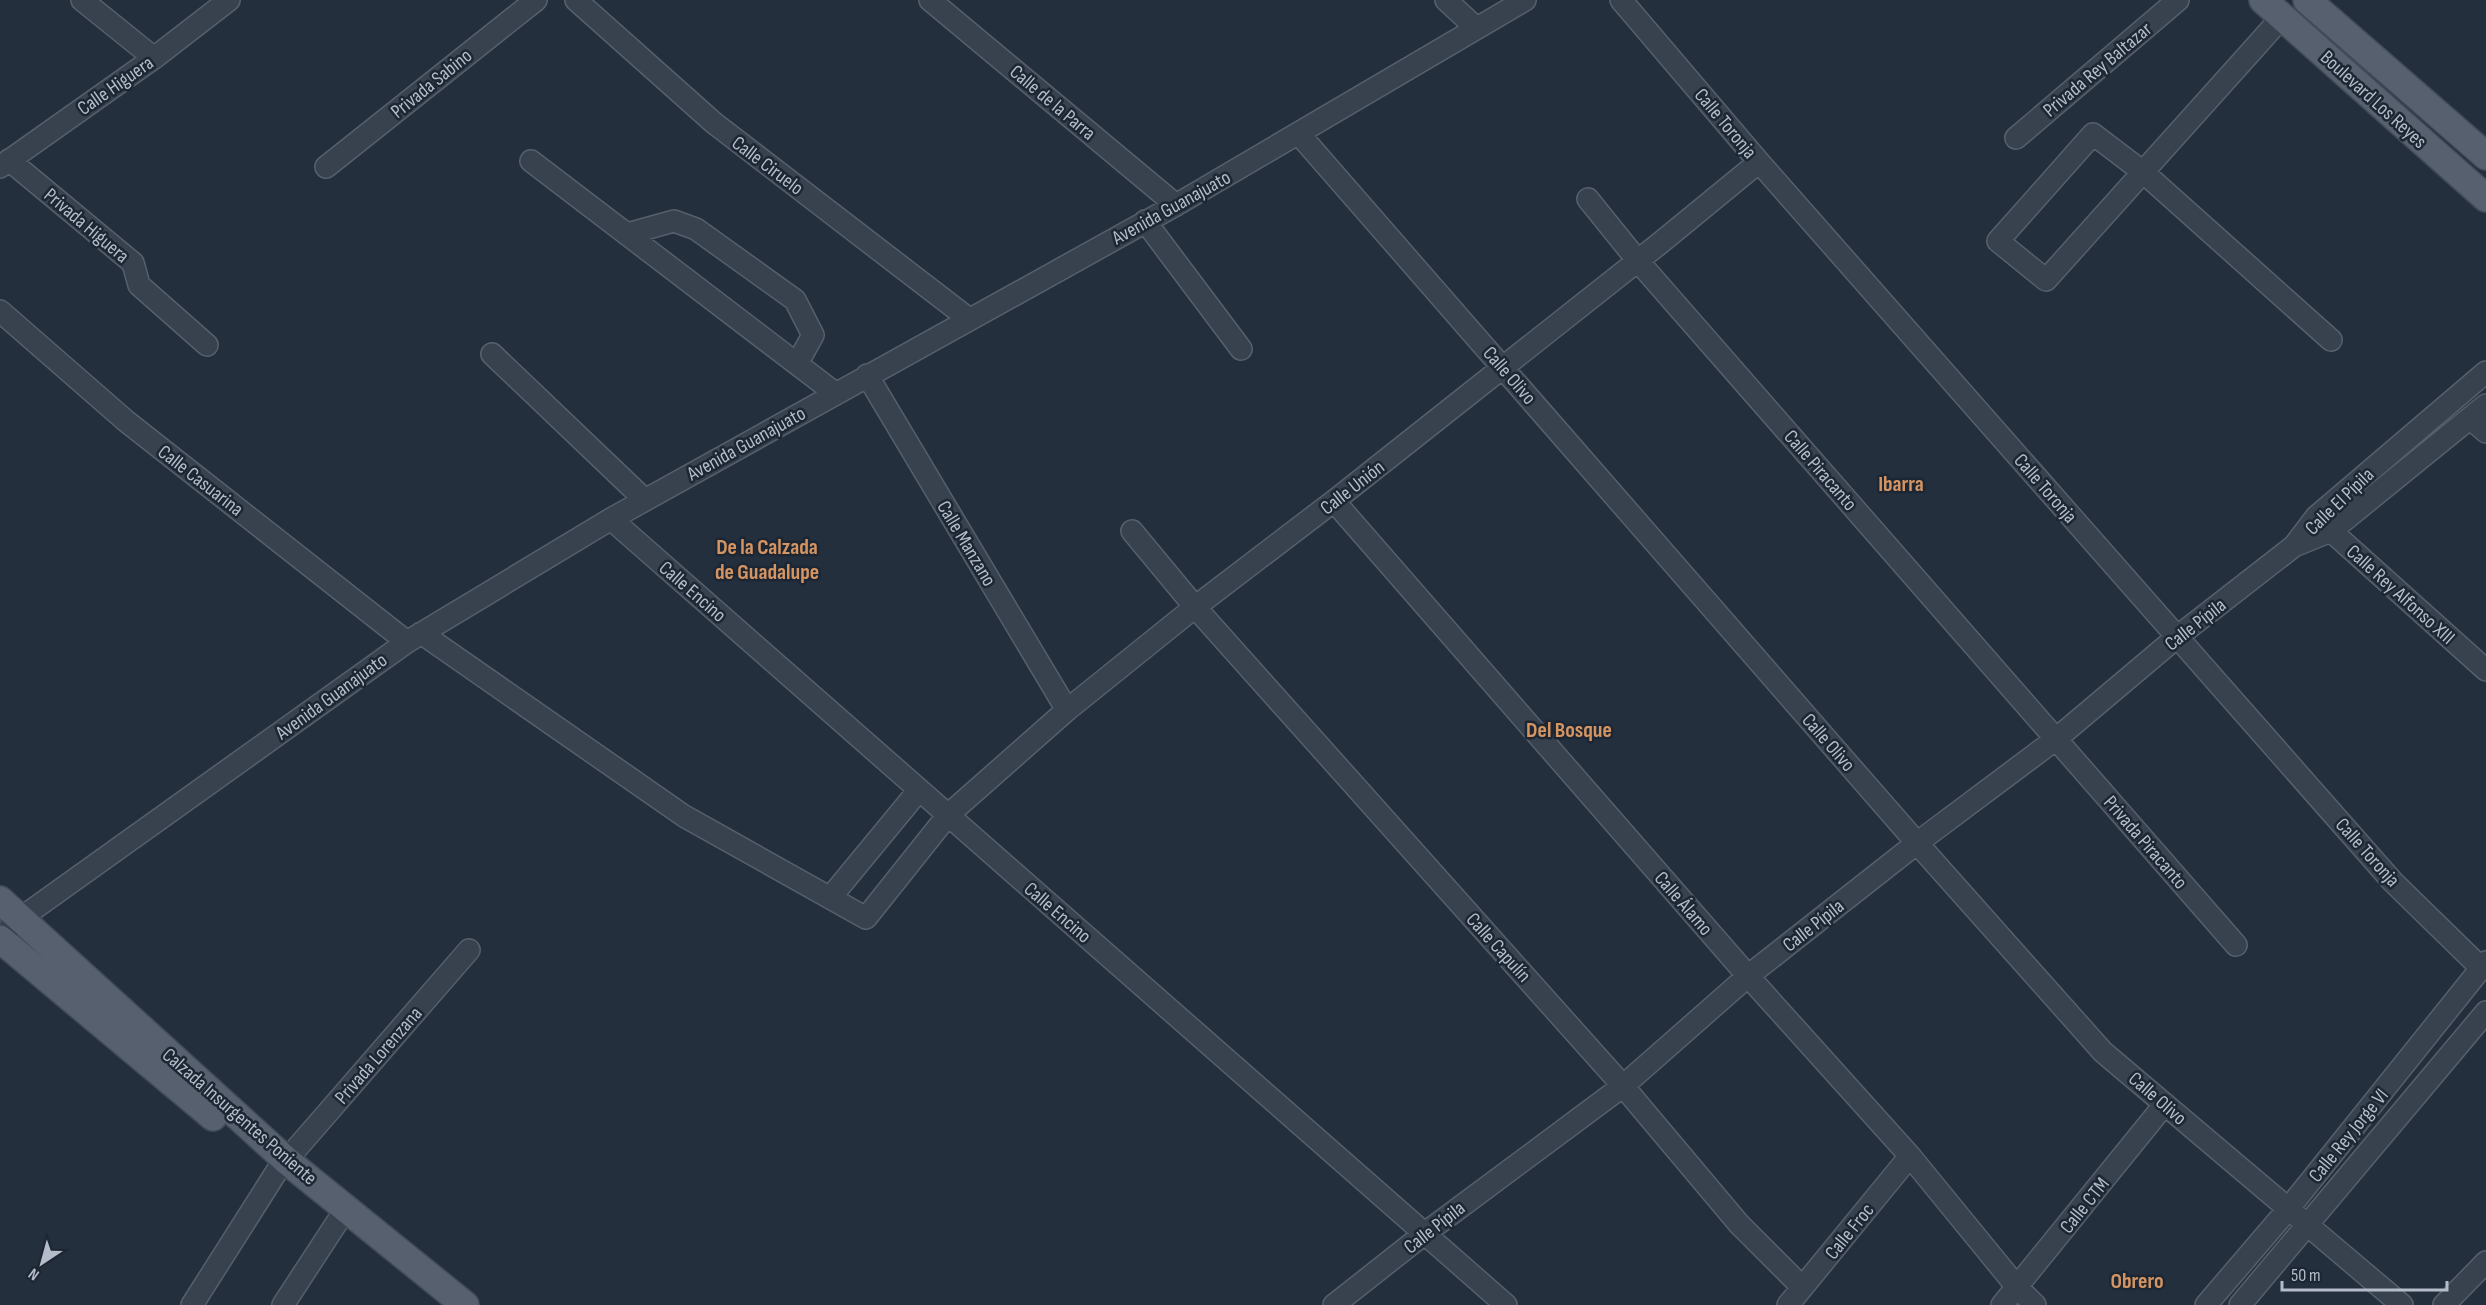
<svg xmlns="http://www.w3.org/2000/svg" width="2486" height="1305" font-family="'Sofia Sans Condensed',sans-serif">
<rect width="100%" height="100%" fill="#242f3e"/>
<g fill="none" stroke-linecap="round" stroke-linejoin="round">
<g stroke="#565f6c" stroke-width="24">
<path id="minor" d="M82 0 154 58
M576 0 714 123 969 319
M930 0 1176 205
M1446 0 1475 27
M1621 0 1759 162 2393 882 2481 968
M2282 17C2204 105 2125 192 2046 280L1998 241 2093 134 2143 172 2331 340
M1299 134 1917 843 2103 1052 2402 1305
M2016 138 2178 0
M9 160 133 263 139 285 207 345
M531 161 835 393
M0 167 154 58 229 0
M326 167 536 0
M1588 199 1638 261 2236 945
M1145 221 1241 349
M627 234 674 221 696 229 795 300 813 335 797 364
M0 311 126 421 407 642
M492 354 645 500
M867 375 1067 710
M2470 418 2486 432
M1334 501 1748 976 1910 1156 2017 1287 2035 1305
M611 519 1506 1305
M2321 522 2486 670
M1132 531 1195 607 1623 1086 1739 1224 1802 1287
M2294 546 2316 517 2486 372
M421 633 684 816 866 918 948 815 1067 710 1195 607 1334 501 1659 244 1759 162
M830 898 919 790
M0 937 21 918 407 642 611 519 1176 205 1525 0
M192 1305 277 1171 469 950
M283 1305 347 1207
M1334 1305 1424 1234 1623 1086 1748 976 1917 843 2056 739 2177 637 2294 546 2331 531 2486 405
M1788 1305 1910 1156
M2002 1305 2165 1104
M2206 1305 2289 1208 2486 962
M2240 1305 2486 1012
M2444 1305 2486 1262"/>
</g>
<g stroke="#414a57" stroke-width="30">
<path id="major" d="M2263 0 2486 198
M2307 0 2486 156
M0 900 287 1161 465 1305
M0 939 213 1117"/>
</g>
<use href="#minor" stroke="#38414e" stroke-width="21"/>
<use href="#major" stroke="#56606e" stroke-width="27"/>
</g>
<g text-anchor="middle" stroke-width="5" stroke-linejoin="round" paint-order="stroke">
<g font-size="20" fill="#b4bcc9" stroke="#1d2633">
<text transform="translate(2097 69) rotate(-40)" y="7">Privada Rey Baltazar</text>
<text transform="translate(431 83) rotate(-39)" y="7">Privada Sabino</text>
<text transform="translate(115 85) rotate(-35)" y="7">Calle Higuera</text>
<text transform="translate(2374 99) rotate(42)" y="7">Boulevard Los Reyes</text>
<text transform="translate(1053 102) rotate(40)" y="7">Calle de la Parra</text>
<text transform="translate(1726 123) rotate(50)" y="7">Calle Toronja</text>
<text transform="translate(768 165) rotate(37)" y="7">Calle Ciruelo</text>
<text transform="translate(1171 207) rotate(-29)" y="7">Avenida Guanajuato</text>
<text transform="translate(87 225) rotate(40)" y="7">Privada Higuera</text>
<text transform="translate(1510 375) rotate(49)" y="7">Calle Olivo</text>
<text transform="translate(746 443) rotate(-29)" y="7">Avenida Guanajuato</text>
<text transform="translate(1821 470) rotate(49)" y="7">Calle Piracanto</text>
<text transform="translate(201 480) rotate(38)" y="7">Calle Casuarina</text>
<text transform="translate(1352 487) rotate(-38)" y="7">Calle Unión</text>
<text transform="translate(2046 488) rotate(49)" y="7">Calle Toronja</text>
<text transform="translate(2339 501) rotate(-44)" y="7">Calle El Pípila</text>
<text transform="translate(967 543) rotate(59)" y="7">Calle Manzano</text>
<text transform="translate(693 591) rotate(41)" y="7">Calle Encino</text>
<text transform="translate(2401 594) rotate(42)" y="7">Calle Rey Alfonso XIII</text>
<text transform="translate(2195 624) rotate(-38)" y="7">Calle Pípila</text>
<text transform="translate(331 696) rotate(-36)" y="7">Avenida Guanajuato</text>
<text transform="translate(1829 742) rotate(49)" y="7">Calle Olivo</text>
<text transform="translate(2146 842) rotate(49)" y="7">Privada Piracanto</text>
<text transform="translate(2368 852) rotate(48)" y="7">Calle Toronja</text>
<text transform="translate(1684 903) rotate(49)" y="7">Calle Álamo</text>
<text transform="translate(1058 912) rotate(41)" y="7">Calle Encino</text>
<text transform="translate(1813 925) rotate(-38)" y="7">Calle Pípila</text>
<text transform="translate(1499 947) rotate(48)" y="7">Calle Capulín</text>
<text transform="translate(378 1055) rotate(-49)" y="7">Privada Lorenzana</text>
<text transform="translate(2158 1098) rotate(41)" y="7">Calle Olivo</text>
<text transform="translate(240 1116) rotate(41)" y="7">Calzada Insurgentes Poniente</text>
<text transform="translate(2348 1135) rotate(-51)" y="7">Calle Rey Jorge VI</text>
<text transform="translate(2084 1205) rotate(-51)" y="7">Calle CTM</text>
<text transform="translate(1434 1227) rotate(-38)" y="7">Calle Pípila</text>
<text transform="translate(1849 1231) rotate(-51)" y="7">Calle Froc</text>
</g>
<g font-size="22" font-weight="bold" fill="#d59563" stroke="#1d2633">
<text x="1901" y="491">Ibarra</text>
<text x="767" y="554">De la Calzada<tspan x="767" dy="25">de Guadalupe</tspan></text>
<text x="1569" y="737">Del Bosque</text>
<text x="2137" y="1288">Obrero</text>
</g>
</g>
<g transform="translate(42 1263) rotate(216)" stroke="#1d2633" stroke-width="4.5" paint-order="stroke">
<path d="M0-4.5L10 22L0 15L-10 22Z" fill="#b4bcc9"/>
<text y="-9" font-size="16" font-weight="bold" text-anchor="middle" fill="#b4bcc9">N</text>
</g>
<path d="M2282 1281v9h165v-9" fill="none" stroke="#b4bcc9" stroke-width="3"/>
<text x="2291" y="1281" font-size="18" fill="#b4bcc9" stroke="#1d2633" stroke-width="4.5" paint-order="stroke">50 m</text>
</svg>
